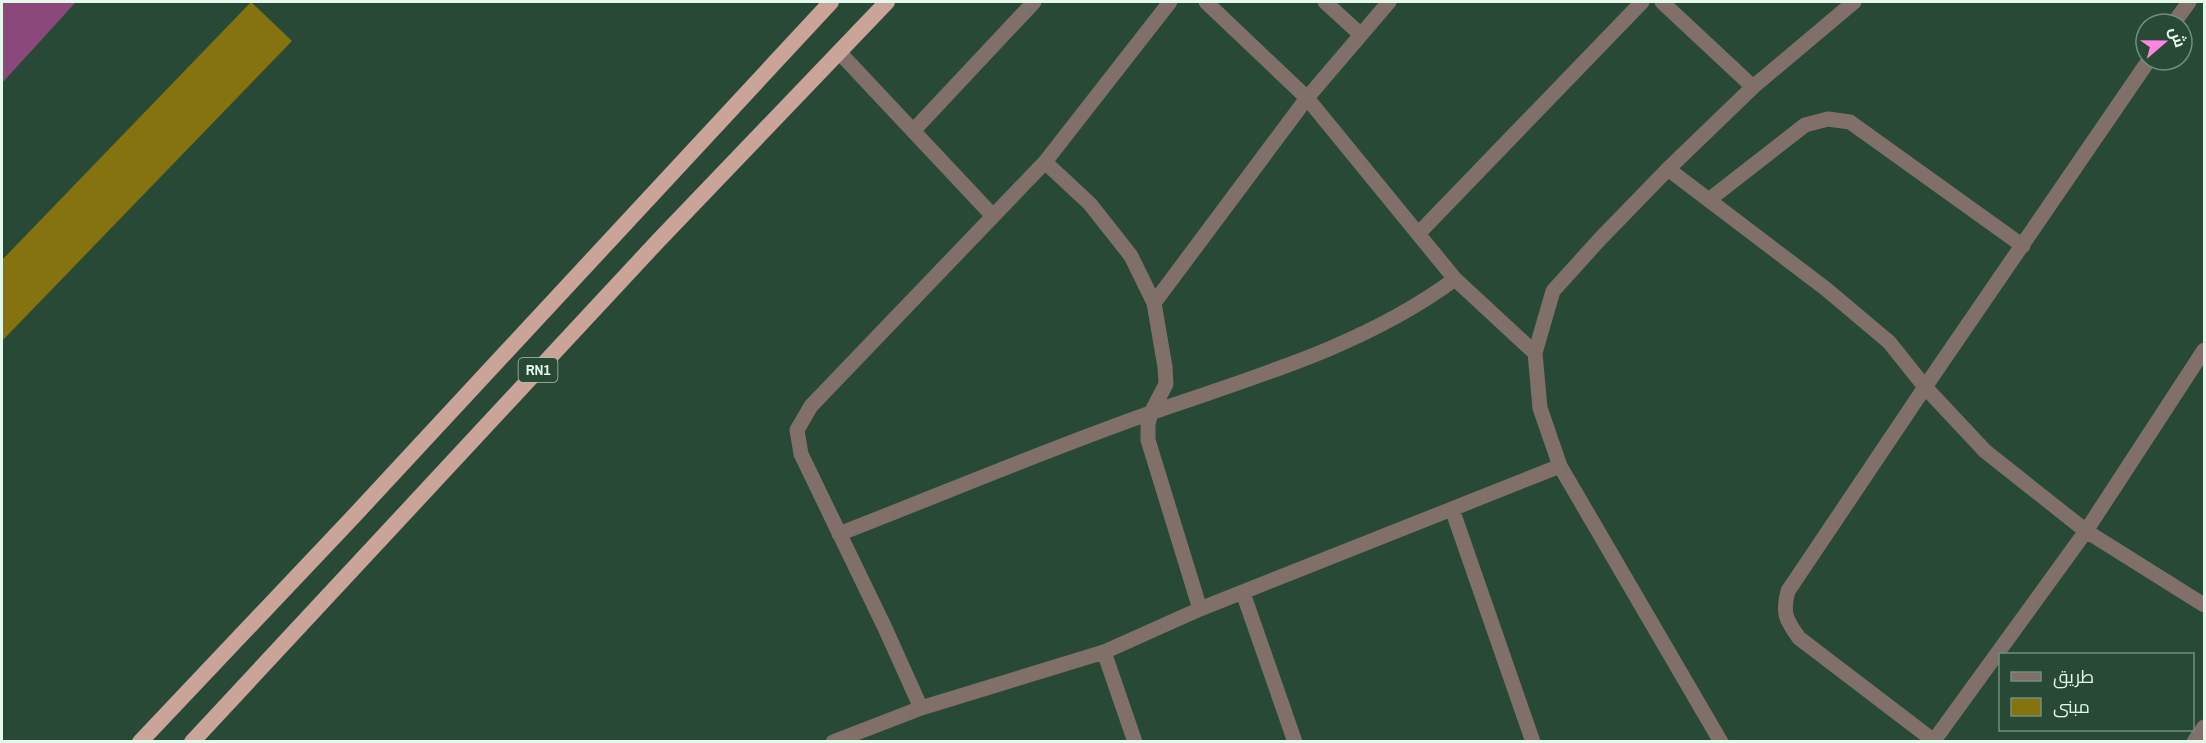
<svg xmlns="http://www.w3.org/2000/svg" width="2206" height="743" font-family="'Archivo Narrow',Cairo,sans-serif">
<rect width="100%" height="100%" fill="#274935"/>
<path fill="#8a497a" d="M2 2H76L2 83Z"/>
<path fill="#85730f" d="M251 2 292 41 2 341V260Z"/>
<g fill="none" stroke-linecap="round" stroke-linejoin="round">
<path stroke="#816f6a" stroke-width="15" d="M1325 2 1360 34
M1389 2 1307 98 1455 279
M1662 2 1753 87
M2173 24 2189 2
M839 52 993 216
M913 131 1034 2
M1045 162 1170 2
M1668 169 1826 289 1889 342 1925 387 1985 451 2086 531 2204 605
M1710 199 1805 125 1828 119 1850 122 2023 246
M1418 234 1642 2
M1154 303 1307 98 1206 2
M1452 509 1533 742
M839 534C944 493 1048 449 1153 412 1257 376 1366 345 1455 279L1535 353
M1243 593 1295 742
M1104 652 1135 742
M921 708 885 628 801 454 797 430 811 406 1045 162 1090 204 1131 256 1154 303 1165 367 1166 384 1151 413 1148 424V440L1200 609
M1934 741 1799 638C1786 620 1782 613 1788 591L1925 387 2149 60
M833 742 921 708 1104 652 1200 609 1560 466
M1721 742 1560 466 1540 408 1535 353 1553 291 1600 239 1668 169 1753 87 1854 2
M1933 742 2086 531 2204 350
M2194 742 2204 727"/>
<path stroke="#caa498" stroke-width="16" d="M140 742 353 517 831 2
M192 742 658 241 887 2"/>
</g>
<g text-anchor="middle" stroke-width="6" stroke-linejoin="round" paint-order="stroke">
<rect fill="#274935" stroke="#abc4b4" stroke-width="1.5" x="518.5" y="358" width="39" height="24" rx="4.5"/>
<g font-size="15" font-weight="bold" fill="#e4f8eb">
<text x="538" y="375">RN1</text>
</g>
</g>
<rect width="2206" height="743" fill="none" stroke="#e4f8eb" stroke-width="6"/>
<rect x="1999" y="653" width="195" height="78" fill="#274935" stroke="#738f7e" stroke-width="1.5"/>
<rect x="2011" y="672" width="30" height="9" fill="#816f6a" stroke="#738f7e" stroke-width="1.5"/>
<text x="2053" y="683" font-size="18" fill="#e4f8eb">طريق</text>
<rect x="2011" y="698" width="30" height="18" fill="#85730f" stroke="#738f7e" stroke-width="1.5"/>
<text x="2053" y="713" font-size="18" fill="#e4f8eb">مبنى</text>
<g transform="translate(2164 42) rotate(70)"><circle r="28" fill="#274935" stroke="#738f7e" stroke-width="1.5"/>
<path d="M0-4.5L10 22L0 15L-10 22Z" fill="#fe86e0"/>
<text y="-9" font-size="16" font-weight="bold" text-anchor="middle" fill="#e4f8eb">ش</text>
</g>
</svg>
